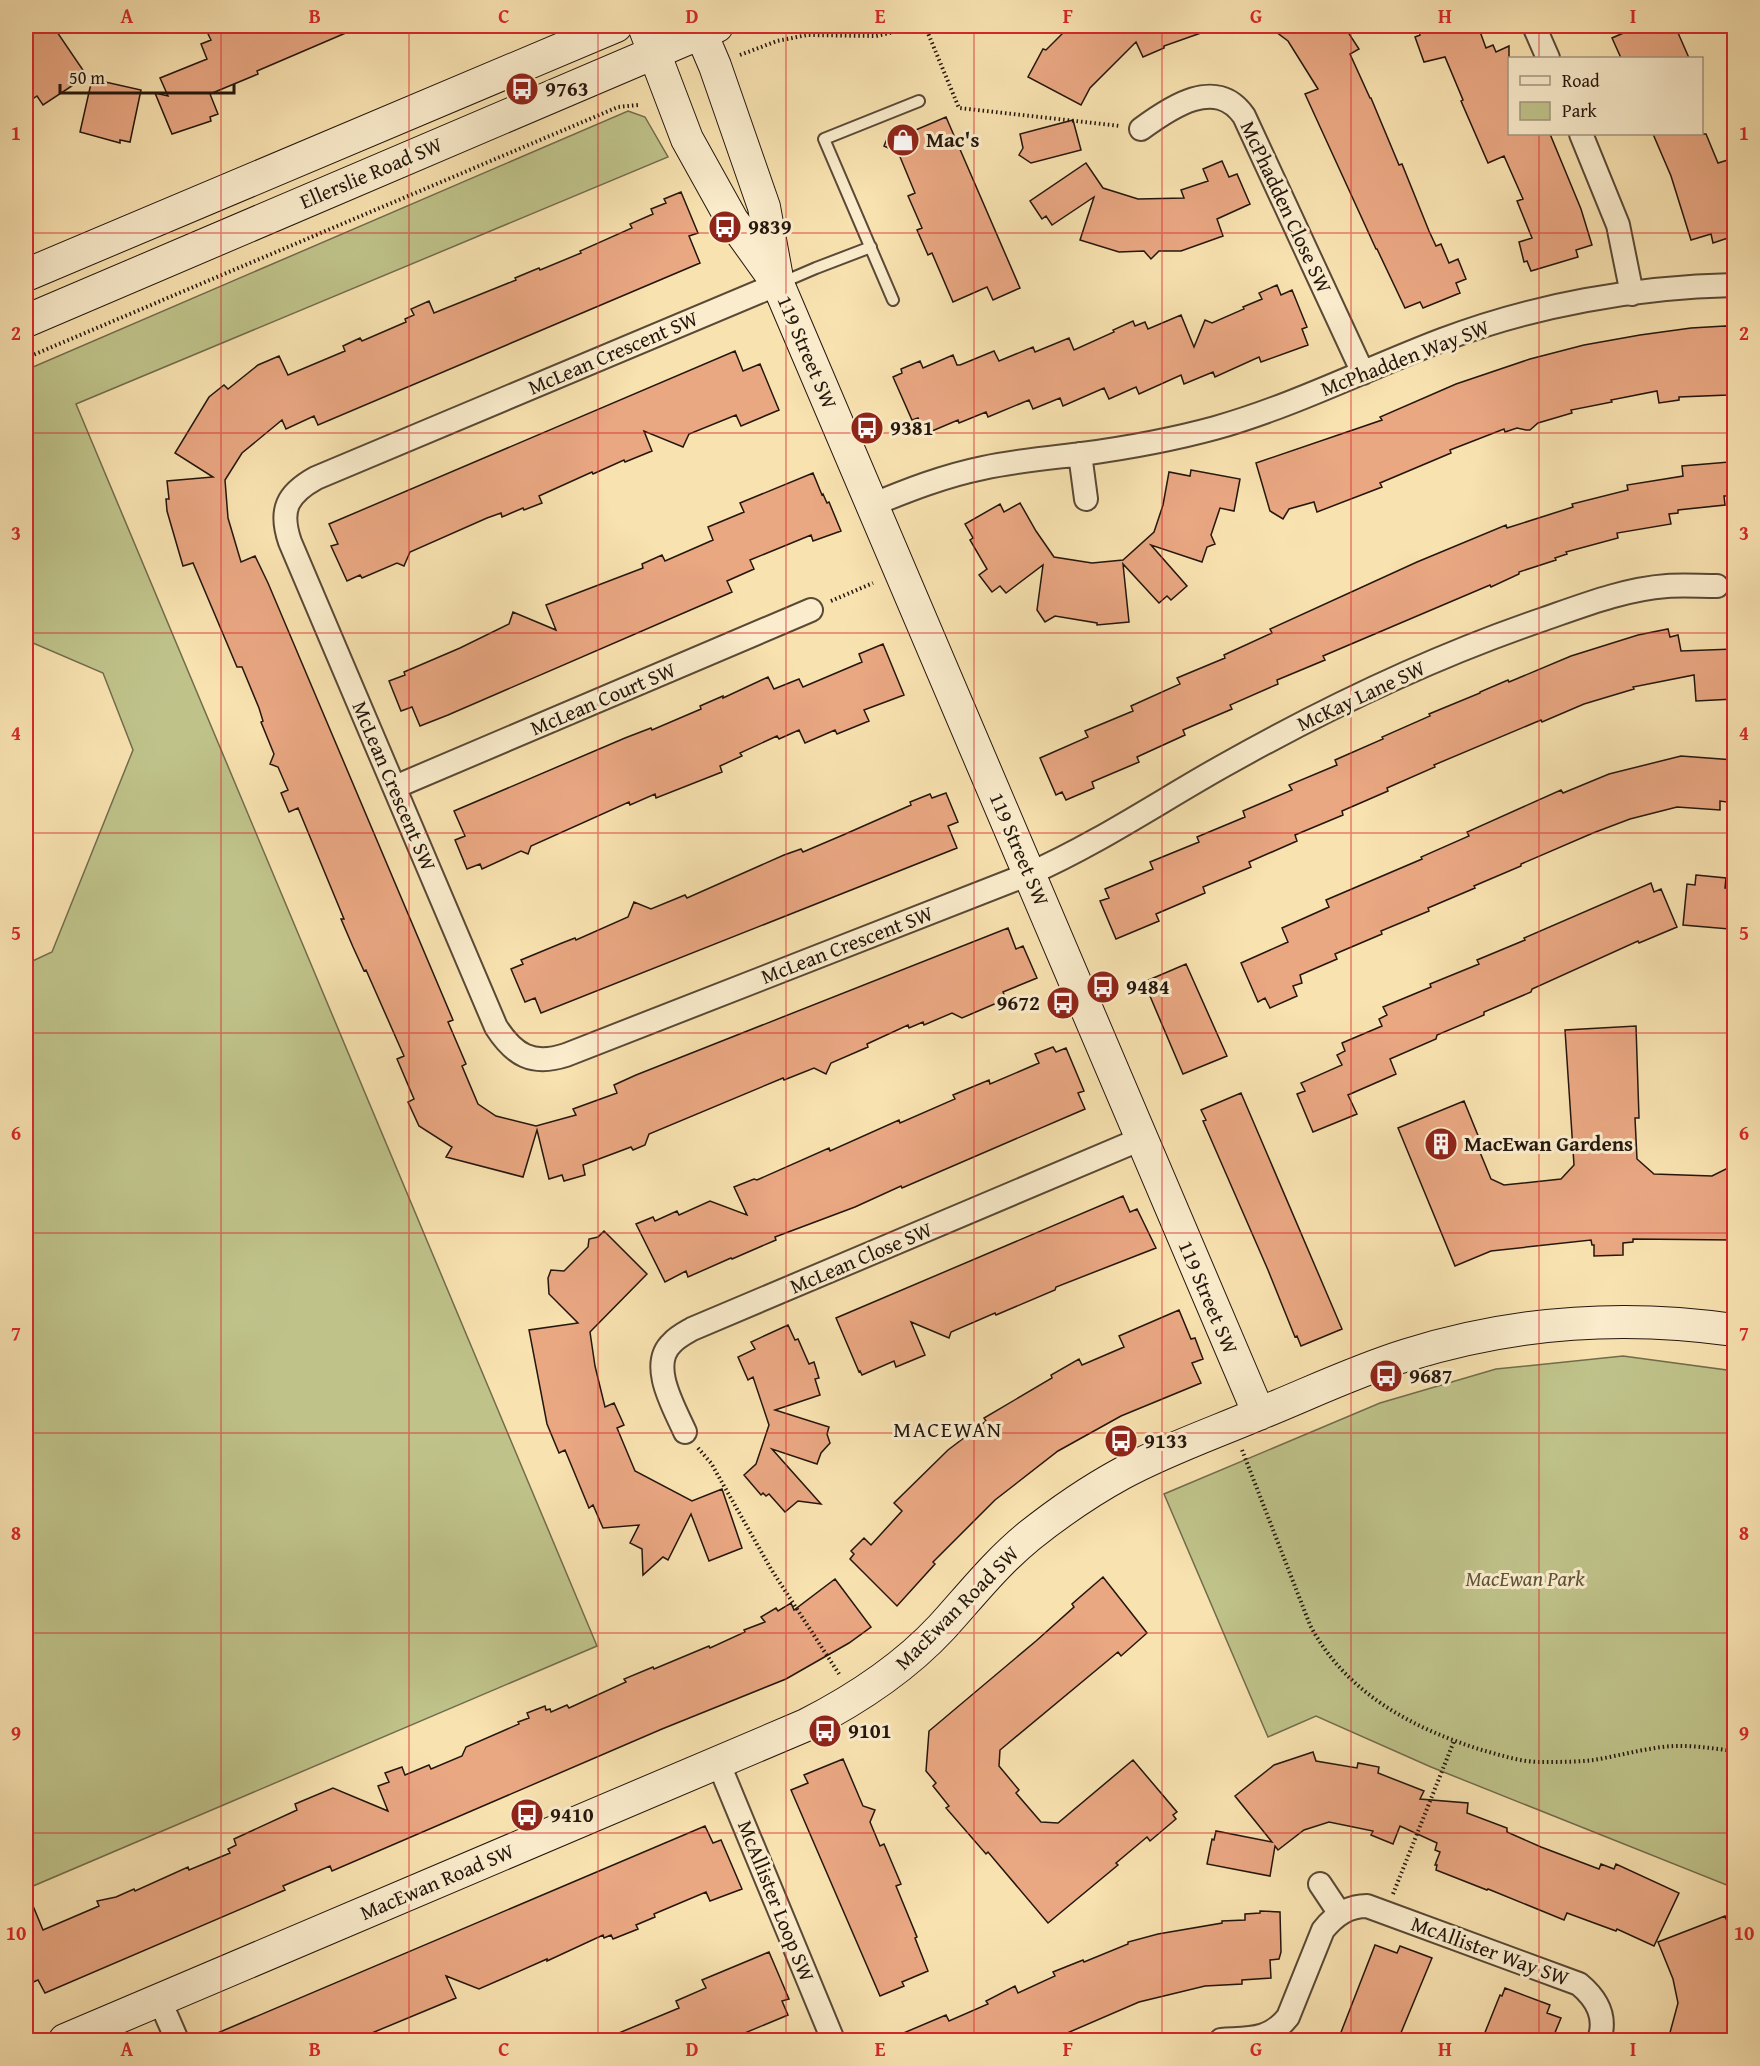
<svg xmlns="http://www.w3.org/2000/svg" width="1760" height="2066" font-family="'Gentium Book Plus',serif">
<rect width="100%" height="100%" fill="#f8e2b0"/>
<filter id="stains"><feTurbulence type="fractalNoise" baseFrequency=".00333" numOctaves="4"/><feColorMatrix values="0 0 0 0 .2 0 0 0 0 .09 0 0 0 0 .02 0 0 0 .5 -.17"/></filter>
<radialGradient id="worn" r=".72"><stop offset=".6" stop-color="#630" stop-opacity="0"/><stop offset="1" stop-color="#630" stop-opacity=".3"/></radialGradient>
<path fill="#bfc38a" stroke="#726c4c" stroke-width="1.5" d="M628 111 645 117 668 157 76 404 597 1646 26 1889V964L52 952 133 750 103 673 26 640V370Z
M1623 1356 1734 1371V1888L1431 1767 1316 1716 1268 1737 1164 1494 1380 1403 1496 1369Z"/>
<path fill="#e9a782" stroke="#24160d" stroke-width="1.5" d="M26 26H53L87 76 43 105 37 96 34 98 26 85Z
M227 26H362L257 71 258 74 210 94 218 114 210 117 211 121 172 134 155 93 168 96 160 78 207 59 201 44 211 40 208 34Z
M1070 26H1214L1215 28 1164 46V48L1143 57 1136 42 1090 88 1081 105 1028 77 1043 49 1046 50Z
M1268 26H1344L1359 49 1350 54 1370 98H1371L1399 165 1402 164 1429 231 1436 246 1441 244 1449 263 1458 259 1466 279 1456 283 1460 293 1423 308 1420 302 1405 308 1377 249H1376L1305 94 1318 89 1288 41Z
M1430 26H1478L1486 48 1493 45 1496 52 1509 46V134H1550L1581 209 1592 245 1576 250 1578 257 1531 271 1527 261 1524 262 1519 242 1532 238 1517 201 1523 199 1504 156 1488 163 1461 101 1463 100 1445 57 1424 62 1415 37 1420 35 1418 29Z
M1626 26H1675L1689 58H1621L1612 38 1628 31Z
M92 79 141 90 130 142 120 140V143L80 132Z
M946 117 1020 288 993 300 987 287 953 302 932 253 928 255 917 230 922 228 908 196 915 193 898 152 884 146 891 129 898 131 909 127 911 132Z
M1073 120 1081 150 1031 163 1019 155 1023 148 1020 134Z
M1653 134H1706L1718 163 1734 158V236L1713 243 1711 234 1691 240 1671 176Z
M1222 161 1229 177 1237 174 1250 204 1217 219 1223 236 1181 251H1159L1151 259 1144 251 1119 252 1080 240 1094 197 1052 225 1046 216 1042 219 1030 201 1086 163 1103 188 1138 199 1184 198 1181 190 1208 181 1203 169Z
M681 192 698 233 689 236 700 263 318 425 314 416 286 429 282 420 242 453 225 480 228 518 241 562 255 556 268 583 453 1020 448 1022 466 1064 462 1066 478 1104 496 1116 536 1126 576 1115 573 1109 617 1093 614 1085 636 1075 1008 928 1016 949 1023 946 1037 978 1003 992 1006 999 962 1018 952 1013 924 1025 923 1022 909 1028 908 1025 867 1044 868 1047 831 1063 826 1074 814 1068 784 1080 783 1078 649 1134 645 1145 633 1150 631 1147 583 1165 585 1175 564 1181 562 1175 549 1179 537 1130 523 1177 446 1157 452 1147 419 1126 408 1102 414 1099 397 1059 404 1056 366 970 364 971 353 947 341 919H344L298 808 289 812 281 793 288 790 278 767 270 764 274 754 261 722 263 721 259 708 242 667H237L193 563 183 566 167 511 166 499H169L167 481 213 477 175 453 209 397 224 385 228 389 258 365 279 356 288 375 345 351 343 346 360 338 362 341 406 322 405 319 414 315 411 309 429 301 434 313 516 280 515 278 539 268 540 270 581 253 580 251 632 228 630 224 653 214 651 209 666 203 664 199Z
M1277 285 1281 295 1292 290 1307 327 1302 329 1308 345 1261 362 1259 357 1215 377 1213 372 1184 384 1181 375 1139 394 1136 387 1109 399 1104 388 1063 406 1060 398 1033 409 1029 400 988 417 986 412 959 423 958 420 925 434 918 418 912 420 893 377 902 373 901 369 920 361 923 368 953 355 957 365H960L994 351 999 361 1033 347 1035 352 1069 338 1074 350 1114 332 1113 330 1133 321 1135 326 1145 322 1148 329 1181 315 1194 347 1205 320 1212 323 1244 309 1243 307 1262 299 1259 293Z
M1725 326 1734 327V389H1728V395L1679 397V400L1659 403 1657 391 1611 400 1612 402 1571 410 1572 413 1538 423 1530 430H1526L1517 428 1505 432 1504 429 1450 450 1451 453 1380 483 1382 487 1317 512 1314 502 1289 509 1283 519 1270 511 1256 463 1382 420 1380 417 1456 384 1530 359 1584 345 1640 335 1691 328Z
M735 351 743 371 760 364 779 410 741 426 736 415 689 434 683 447 644 431 652 451 625 462 624 460 593 474 592 472 539 496 542 503 524 510 523 508 502 517 501 513 487 518 410 552 404 566 397 563 362 578 360 575 347 581 331 546 338 544 329 524Z
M1729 462 1732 496H1724L1725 505 1678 510V513L1669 514 1671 524 1617 533 1618 538 1566 552 1567 554 1555 558 1556 560 1519 572V574L1491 587 1490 585 1323 656 1325 660 1277 680 1278 684 1230 705 1232 709 1183 730 1185 735 1137 757 1139 762 1092 782 1094 788 1066 800 1062 792 1056 795 1040 758 1088 737 1085 731 1133 711 1131 706 1180 684 1177 678 1225 658 1224 655 1272 633 1270 629 1417 562 1506 525 1507 528 1573 507 1572 504 1628 490 1627 485 1683 476 1682 466Z
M1191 470 1240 479 1234 511 1220 508 1211 535 1215 544 1207 547 1202 562 1151 545 1187 586 1171 600 1167 596 1159 603 1123 564 1129 622 1097 625V623L1055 616 1045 622 1037 610 1043 565 1006 593 1000 586 992 592 979 575 987 569 970 540 973 538 965 524 1000 504 1004 512 1020 503 1036 531 1054 557 1092 563 1123 560 1154 532 1163 505 1169 472 1190 476Z
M813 473 822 495 823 494 827 503 829 502 841 531 813 541 811 535 750 560 754 569 727 581 732 592 448 715 420 726 412 707 401 711 389 681 405 675 404 672 460 648 509 624 513 612 556 630 546 605 643 568 642 564 662 555 665 561 713 540 708 527 744 512 740 503Z
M1668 629 1670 637 1678 635 1681 651 1733 649 1734 699 1696 701 1694 675 1633 687 1634 689 1584 704 1542 722 1541 720 1434 765 1435 767 1387 788 1388 791 1342 811 1343 815 1295 835 1297 841 1249 862 1251 867 1203 887 1205 893 1156 914 1159 921 1116 939 1100 901 1109 898 1105 889 1153 869 1150 862 1199 842 1197 837 1245 817 1243 811 1292 790 1289 785 1337 765 1335 760 1383 739 1382 737 1430 716 1429 714 1480 693V692L1508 680 1509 682 1571 656 1638 635Z
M883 644 904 695 864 710 869 721 837 734 835 730 805 743 799 730 779 739 777 736 740 753 742 756 720 766 722 772 656 798 655 794 630 805 629 802 531 846 528 854 521 851 482 869 480 864 467 869 455 840 465 836 454 811 625 738 651 728 652 730 701 709 700 706 723 696V698L768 677 774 689 799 679 803 687 862 662 859 654Z
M1681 756 1734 760V803L1720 801V810L1677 807 1630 819 1593 833 1521 864V866L1474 886 1475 888 1428 908 1429 911 1381 931 1382 934 1335 954 1337 959 1300 975 1302 983 1293 986 1297 996 1270 1008 1265 998 1258 1002 1241 963 1288 942 1282 928 1329 907 1326 900 1422 859 1421 857 1469 836 1467 832 1561 790 1563 793 1609 774Z
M946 793 958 822 948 826 957 848 541 1013 535 998 525 1002 511 969 523 964 521 960 562 943 575 938 576 940 628 917 634 902 651 909 685 895 687 898 784 855 801 849 803 852 843 835 911 805 910 802 930 794 932 798Z
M1696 875 1726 878 1725 888H1733L1729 929 1683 925 1687 884 1695 885Z
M1651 883 1654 892 1661 889 1677 927 1639 943 1638 941 1532 989 1531 992 1484 1012V1015L1437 1035 1436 1039 1390 1059 1396 1074 1348 1095 1357 1114 1313 1132 1297 1094 1305 1091 1301 1083 1342 1065 1337 1055 1345 1051 1342 1043 1382 1026 1379 1019 1387 1015 1383 1007 1431 987 1430 984 1479 964 1477 960 1525 940 1524 938Z
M1186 964 1227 1056 1183 1074 1144 982Z
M1636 1026 1639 1118H1635L1637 1159 1654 1174 1712 1176 1734 1165V1240L1633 1239V1242L1623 1243V1255L1594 1256V1245H1592L1591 1240 1491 1251 1455 1266 1398 1128 1464 1101 1479 1138 1475 1140 1491 1179 1504 1185 1561 1179 1574 1165 1565 1030Z
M1053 1047 1056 1052 1066 1048 1084 1091 1078 1093 1085 1109 902 1188 901 1186 855 1207 775 1237 776 1240 732 1259 731 1258 688 1277 686 1271 665 1282 636 1224 653 1217 655 1221 677 1211 679 1215 710 1201 747 1215 734 1187 754 1179 757 1180 829 1148 830 1151 899 1120 900 1123 955 1099 953 1095 989 1080 990 1084 1039 1063 1035 1054Z
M1241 1093 1342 1329 1301 1346 1297 1336 1295 1337 1268 1270 1203 1121 1206 1120 1201 1110Z
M1123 1196 1130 1212 1137 1209 1156 1248 1056 1287 1055 1290 996 1315 995 1313 951 1332 949 1338 911 1322 925 1355 896 1367 894 1361 862 1375 860 1371 859 1372 836 1318Z
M604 1231 647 1274 590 1332 595 1366 605 1407 614 1403 624 1425 617 1428 635 1471 692 1501 722 1489 742 1548 709 1561 691 1514 668 1560 663 1557 643 1575 642 1549 630 1543 639 1525 603 1528 593 1505 589 1508 565 1450 559 1453 547 1424 529 1330 578 1323 549 1294 548 1278 551 1270 564 1271 588 1247 589 1239 598 1237Z
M1179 1310 1191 1339 1195 1338 1203 1359 1192 1363 1201 1383 1121 1416 1058 1451 995 1500 933 1562 935 1564 897 1606 850 1559 854 1554 851 1551 864 1538 871 1545 902 1511 894 1503 948 1450 986 1421 984 1418 1052 1378 1051 1375 1079 1359 1082 1365 1124 1347 1119 1336Z
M788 1325 795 1340 798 1339 809 1364 814 1362 819 1378 815 1379 820 1395 775 1410 829 1427 827 1434 830 1443 821 1453 817 1464 772 1449 821 1504 798 1501 785 1512 769 1494 766 1496 763 1493 761 1495 744 1475 756 1464 769 1425 753 1377 748 1380 738 1357 755 1349 751 1342Z
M1103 1577 1147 1633 1121 1656 1118 1652 1000 1750 999 1766 1019 1790 1016 1793 1041 1822 1058 1823 1133 1760 1177 1812 1173 1815 1176 1819 1150 1841 1147 1837 1116 1863 1118 1865 1048 1923 988 1852 986 1854 946 1808 949 1806 933 1786 936 1783 926 1771 929 1731 1036 1641 1074 1607 1072 1604Z
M835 1579 871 1627 849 1643 786 1679 662 1729 332 1871 330 1866 283 1886 285 1890 45 1993 38 1980 26 1985V1889L43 1930 99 1906 97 1901 116 1897 134 1889 135 1891 188 1867 189 1870 230 1853 228 1849 236 1845 234 1839 297 1810 295 1804 333 1788 388 1811 378 1786 389 1782 385 1773 402 1767 405 1775 429 1765 431 1769 462 1756 466 1747 519 1724 518 1722 529 1718 527 1713 545 1706 546 1710 550 1709 551 1712 567 1705 569 1708 626 1682 624 1679 653 1667 654 1669 709 1646 710 1648 745 1632 744 1630 765 1622 761 1617 776 1608 778 1611 791 1603 794 1610Z
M1313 1752 1316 1761 1357 1768 1358 1763 1379 1767 1378 1773 1424 1791 1420 1799 1468 1803 1467 1813 1507 1828V1832L1541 1847 1599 1869 1601 1864 1614 1869 1616 1864 1679 1893 1654 1946 1617 1929 1616 1931 1567 1913 1564 1920 1488 1889 1487 1890 1436 1870 1437 1865H1435L1440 1852 1435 1850 1437 1843 1400 1826 1393 1844 1371 1835 1373 1831 1329 1822 1304 1830 1278 1850 1275 1846 1270 1876 1207 1864 1212 1839 1214 1840 1216 1831 1272 1842 1235 1796 1274 1765Z
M843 1759 863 1806 875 1810 870 1822 880 1846 884 1844 901 1884 896 1886 917 1937 915 1938 928 1971 902 1982 904 1986 880 1996 791 1790 808 1783 804 1775Z
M705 1826 713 1843 721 1840 742 1889 710 1901 706 1892 654 1914 655 1917 636 1925 638 1929 613 1939 611 1935 604 1938 603 1935 547 1961V1959L479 1989 446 1976 456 1998 355 2040H201Z
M1260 1911 1280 1912 1281 1952 1279 1959 1270 1960 1271 1978 1242 1980V1984L1205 1986 1139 2002 1051 2040H887L946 2015 949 2021 988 2004 986 2001 1015 1986 1018 1993 1055 1976 1053 1972 1083 1960 1084 1962 1128 1944V1942L1158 1934 1222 1923V1921L1245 1920V1914L1260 1913Z
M1725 1916 1734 1940V2026L1731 2040H1668L1678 2003 1673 1979 1658 1942Z
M1375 1945 1397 1953 1400 1946 1432 1958 1398 2040H1338Z
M769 1952 789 1999 782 2001 788 2015 728 2040H602L679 2008 676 2001 706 1988 702 1980Z
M1505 1988 1550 2005 1547 2013 1561 2018 1552 2040H1482L1500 1995 1502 1996Z"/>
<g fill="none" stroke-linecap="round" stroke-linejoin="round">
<g stroke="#594936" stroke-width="14">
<path id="lane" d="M781 283 816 268 871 247
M893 300 824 139 919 101"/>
</g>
<g stroke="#594936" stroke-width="26">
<path id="street" d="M1534 26 1548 58
M1141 129C1171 107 1216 76 1244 116L1363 373
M1581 134 1618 225 1632 294
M778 284 316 478C287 494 279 510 290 542L496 1027C514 1055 532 1066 566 1055L1029 874C1097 844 1159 802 1223 766 1326 708 1432 657 1544 619 1584 605 1625 589 1667 586 1683 585 1700 586 1717 586
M1080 454 1086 499
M872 505C908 490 944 476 983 468 1015 461 1049 458 1082 454 1126 448 1171 440 1215 428 1293 406 1366 369 1442 340 1534 305 1636 287 1734 285
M395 787 811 610
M685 1432C675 1409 648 1365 672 1343 677 1337 685 1333 692 1329L1141 1139
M718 1762 833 2040
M1320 1884 1340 1914
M160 2001 177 2040
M1221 2040C1249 2038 1269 2041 1288 2017L1323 1930C1335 1915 1348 1906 1367 1906L1579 1984C1597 1999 1607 2017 1599 2040"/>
</g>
<g stroke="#24160d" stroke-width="34">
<path id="secondary" d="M644 26 687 139 732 220 778 284 1259 1414
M698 26 715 66 764 207 777 278
M26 275 616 26
M26 321 717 26
M65 2040 806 1725C857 1699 903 1669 942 1627 971 1595 996 1563 1029 1536 1058 1513 1088 1492 1121 1474 1163 1451 1211 1434 1256 1415 1306 1395 1355 1371 1407 1355 1513 1322 1624 1314 1734 1330"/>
</g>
<path stroke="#24160d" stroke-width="4" stroke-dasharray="1.5 3" stroke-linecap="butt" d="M925 26 959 108 1120 126
M740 55 777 41 807 35 876 36 921 26
M26 358 618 107 638 105 639 103
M831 601 873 583
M698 1448 711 1463 771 1569 839 1674
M1242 1450 1310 1625C1345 1692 1411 1728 1482 1750 1500 1755 1521 1762 1540 1762 1558 1762 1577 1762 1594 1760 1617 1756 1639 1750 1662 1747 1686 1744 1710 1748 1734 1751
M1393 1894 1454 1741"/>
<use href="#lane" stroke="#faeccc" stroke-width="10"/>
<use href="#street" stroke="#faeccc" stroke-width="22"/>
<use href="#secondary" stroke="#faeccc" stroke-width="32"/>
</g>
<path fill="none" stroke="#d62828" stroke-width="1.5" stroke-opacity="0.55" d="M221 26V2040M409 26V2040M598 26V2040M786 26V2040M974 26V2040M1162 26V2040M1351 26V2040M1539 26V58M1539 134V2040M26 233H1734M26 433H1734M26 633H1734M26 833H1734M26 1033H1734M26 1233H1734M26 1433H1734M26 1633H1734M26 1833H1734"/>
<defs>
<g id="bus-disc" transform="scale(1.725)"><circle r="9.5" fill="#8f2418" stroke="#faeccc"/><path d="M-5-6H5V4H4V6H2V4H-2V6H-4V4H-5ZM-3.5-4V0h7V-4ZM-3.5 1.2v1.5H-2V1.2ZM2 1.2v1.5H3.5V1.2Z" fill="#fff"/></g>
<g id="shop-disc" transform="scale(1.725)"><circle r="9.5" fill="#8f2418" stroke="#faeccc"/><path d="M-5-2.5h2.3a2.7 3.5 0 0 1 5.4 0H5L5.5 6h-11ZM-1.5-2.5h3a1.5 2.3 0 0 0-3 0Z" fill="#fff"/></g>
<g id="building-disc" transform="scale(1.725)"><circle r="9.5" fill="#8f2418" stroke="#faeccc"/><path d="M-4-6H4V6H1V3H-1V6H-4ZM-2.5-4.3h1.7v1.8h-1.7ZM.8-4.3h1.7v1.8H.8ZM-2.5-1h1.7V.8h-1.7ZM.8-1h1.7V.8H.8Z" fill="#fff"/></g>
</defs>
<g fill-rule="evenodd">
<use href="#bus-disc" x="522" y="89"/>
<use href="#shop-disc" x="903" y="140"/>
<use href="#bus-disc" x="725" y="227"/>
<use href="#bus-disc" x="867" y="428"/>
<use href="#bus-disc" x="1103" y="987"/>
<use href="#bus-disc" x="1063" y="1003"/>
<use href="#building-disc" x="1441" y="1144"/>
<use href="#bus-disc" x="1386" y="1376"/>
<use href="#bus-disc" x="1121" y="1441"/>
<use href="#bus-disc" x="825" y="1731"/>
<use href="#bus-disc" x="527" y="1815"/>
</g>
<g text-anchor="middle" stroke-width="6" stroke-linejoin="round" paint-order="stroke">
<g font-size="21" font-weight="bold" fill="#24160d" stroke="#faeccc" text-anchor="start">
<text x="545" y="96">9763</text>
<text x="926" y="147">Mac's</text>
<text x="748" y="234">9839</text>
<text x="890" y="435">9381</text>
<text x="1126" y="994">9484</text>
<text x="1040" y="1010" text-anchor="end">9672</text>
<text x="1464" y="1151">MacEwan Gardens</text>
<text x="1409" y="1383">9687</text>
<text x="1144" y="1448">9133</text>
<text x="848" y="1738">9101</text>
<text x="550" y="1822">9410</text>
</g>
<g font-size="21" fill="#24160d" stroke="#faeccc">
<text transform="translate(371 173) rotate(-23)" y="7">Ellerslie Road SW</text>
<text transform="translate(1286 207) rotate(65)" y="7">McPhadden Close SW</text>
<text transform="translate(807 352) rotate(67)" y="7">119 Street SW</text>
<text transform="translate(613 353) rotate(-23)" y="7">McLean Crescent SW</text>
<text transform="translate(1405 358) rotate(-21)" y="7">McPhadden Way SW</text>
<text transform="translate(1361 696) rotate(-25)" y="7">McKay Lane SW</text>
<text transform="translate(603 699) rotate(-23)" y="7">McLean Court SW</text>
<text transform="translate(394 786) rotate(67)" y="7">McLean Crescent SW</text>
<text transform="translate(1019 849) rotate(67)" y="7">119 Street SW</text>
<text transform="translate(847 945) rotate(-21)" y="7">McLean Crescent SW</text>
<text transform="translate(861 1258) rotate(-23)" y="7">McLean Close SW</text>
<text transform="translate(1208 1297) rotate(67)" y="7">119 Street SW</text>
<text transform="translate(957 1608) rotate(-45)" y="7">MacEwan Road SW</text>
<text transform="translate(437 1882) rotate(-23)" y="7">MacEwan Road SW</text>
<text transform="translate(776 1901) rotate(68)" y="7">McAllister Loop SW</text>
<text transform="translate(1490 1951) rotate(20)" y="7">McAllister Way SW</text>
</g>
<g font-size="21" font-style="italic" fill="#5a5339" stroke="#faeccc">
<text x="1525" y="1586">MacEwan Park</text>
</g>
<g font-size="22" letter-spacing="1.5" fill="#24160d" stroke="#faeccc">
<text x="948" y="1437">MACEWAN</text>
</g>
</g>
<rect width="1760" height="2066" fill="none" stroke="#f8e2b0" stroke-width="66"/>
<rect x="1508" y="57" width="195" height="78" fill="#faeccc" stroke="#a49680" stroke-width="1.5"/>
<rect x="1520" y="76" width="30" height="9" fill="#faeccc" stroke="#a49680" stroke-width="1.5"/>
<text x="1562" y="87" font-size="18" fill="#24160d">Road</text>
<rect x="1520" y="102" width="30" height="18" fill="#bfc38a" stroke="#a49680" stroke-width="1.5"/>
<text x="1562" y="117" font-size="18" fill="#24160d">Park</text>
<path d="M60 84v9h174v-9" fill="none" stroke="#24160d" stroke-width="3"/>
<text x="69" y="84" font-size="18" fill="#24160d" stroke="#faeccc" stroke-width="4.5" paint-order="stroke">50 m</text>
<rect x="33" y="33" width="1694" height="2000" fill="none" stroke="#d62828" stroke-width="2"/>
<g font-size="20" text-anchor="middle" font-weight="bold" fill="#d62828">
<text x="127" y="23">A</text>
<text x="315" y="23">B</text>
<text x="504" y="23">C</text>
<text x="692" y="23">D</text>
<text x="880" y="23">E</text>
<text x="1068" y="23">F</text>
<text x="1256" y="23">G</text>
<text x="1445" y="23">H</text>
<text x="1633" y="23">I</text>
<text x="16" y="140">1</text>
<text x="1744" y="140">1</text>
<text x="16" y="340">2</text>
<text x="1744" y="340">2</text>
<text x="16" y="540">3</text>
<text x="1744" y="540">3</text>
<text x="16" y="740">4</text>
<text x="1744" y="740">4</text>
<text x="16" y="940">5</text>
<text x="1744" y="940">5</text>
<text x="16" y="1140">6</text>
<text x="1744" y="1140">6</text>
<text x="16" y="1340">7</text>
<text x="1744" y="1340">7</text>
<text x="16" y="1540">8</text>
<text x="1744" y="1540">8</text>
<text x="16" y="1740">9</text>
<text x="1744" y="1740">9</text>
<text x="16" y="1940">10</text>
<text x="1744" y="1940">10</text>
<text x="127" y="2056">A</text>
<text x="315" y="2056">B</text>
<text x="504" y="2056">C</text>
<text x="692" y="2056">D</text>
<text x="880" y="2056">E</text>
<text x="1068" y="2056">F</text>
<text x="1256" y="2056">G</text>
<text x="1445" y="2056">H</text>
<text x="1633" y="2056">I</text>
</g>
<rect width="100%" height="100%" filter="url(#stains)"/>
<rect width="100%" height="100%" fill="url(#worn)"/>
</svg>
